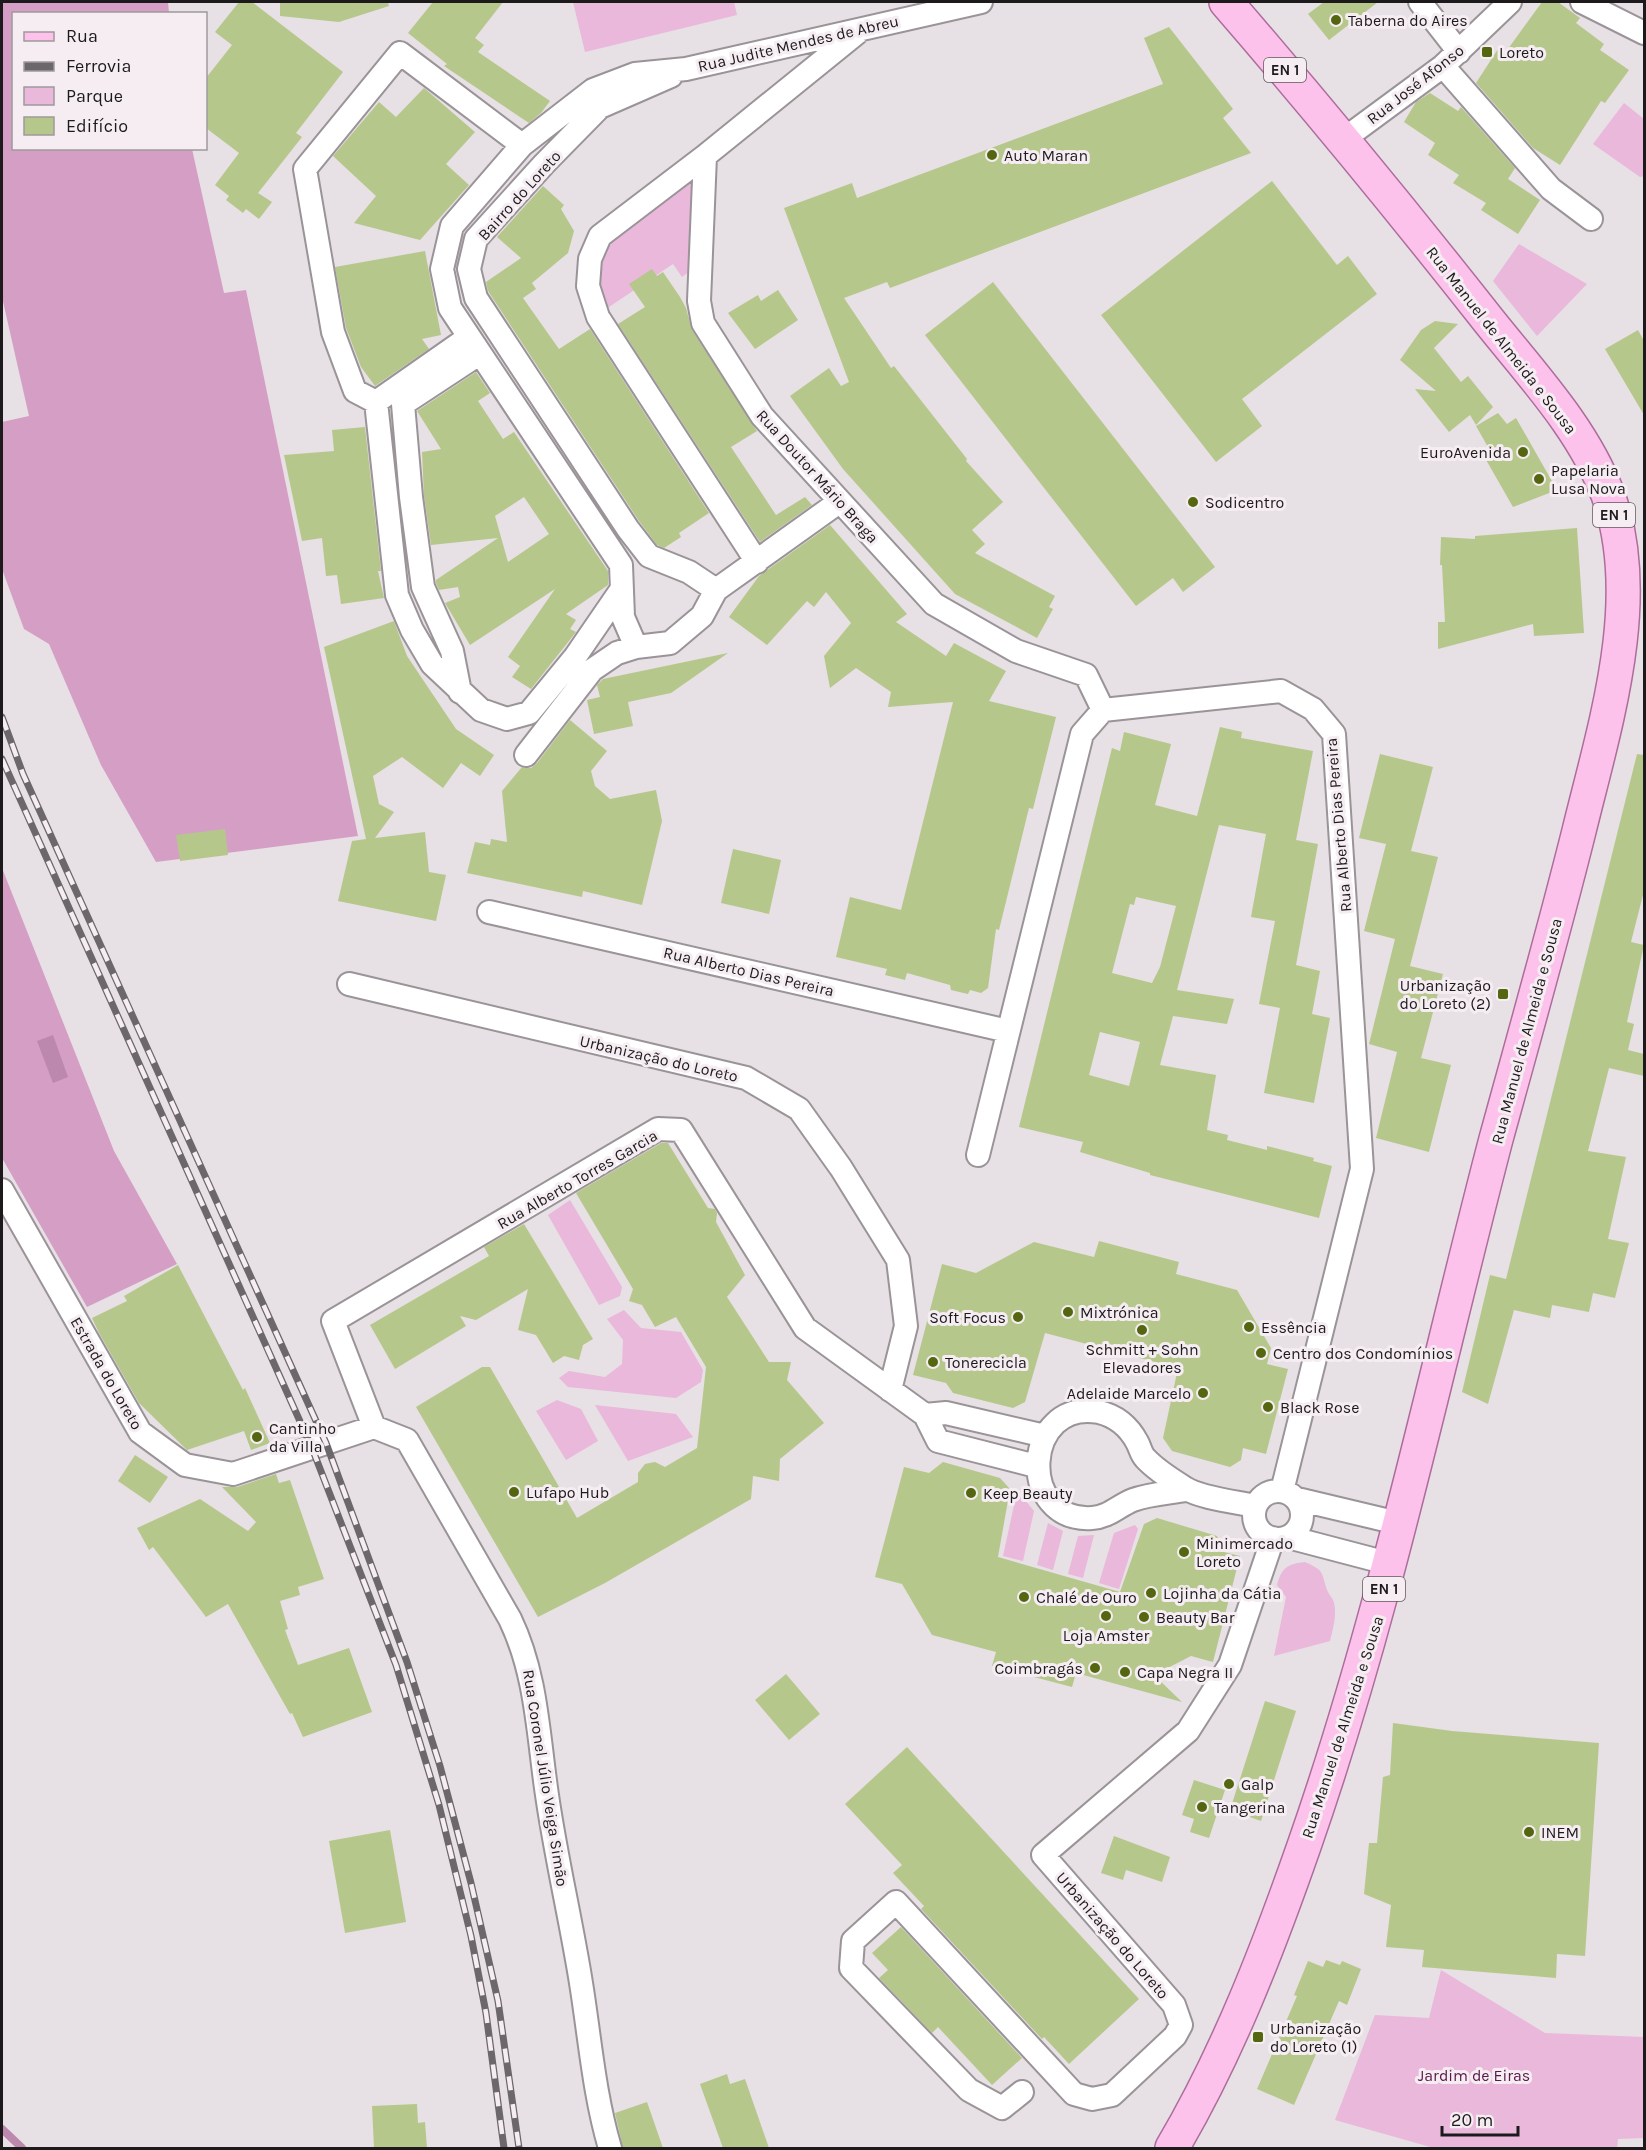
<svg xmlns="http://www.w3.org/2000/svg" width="1646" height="2150" font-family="Karla,sans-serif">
<rect width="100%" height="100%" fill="#e7e0e5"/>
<path fill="#e9b8da" d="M573 2H734L737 15 585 52Z
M1624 103 1644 119V176L1640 177 1593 144Z
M694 175 693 269 682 277 673 264 606 309 596 285 605 241Z
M1519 244 1587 284 1537 336 1493 281Z
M570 1200 622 1287 620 1296 599 1305 548 1215Z
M624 1310 641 1328 681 1332 703 1370 701 1382 676 1398 568 1387 559 1378 569 1371 605 1377 622 1364 623 1340 607 1319Z
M557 1400 581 1409 598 1441 566 1460 536 1411Z
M595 1405 676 1414 693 1437 628 1461Z
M1020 1494 1034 1511 1023 1561 1003 1556 1016 1496Z
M1048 1523 1063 1531 1053 1570 1037 1565Z
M1135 1525 1138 1529 1119 1589 1099 1583 1114 1533Z
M1094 1535 1083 1578 1068 1574 1078 1536Z
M1305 1562C1325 1571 1321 1572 1327 1590 1329 1595 1333 1598 1334 1603 1337 1615 1333 1629 1330 1641L1274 1656 1286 1597 1277 1585C1282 1567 1288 1564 1305 1562Z
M1441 1970 1545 2033 1644 2037V2138L1618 2139 1617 2148H1434L1335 2120 1375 2015 1429 2018Z"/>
<path fill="#d59ec4" d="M168 2 169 13 14 14V148L192 149 224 293 246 290 358 836 156 862 101 765 49 644 24 629 2 569V422L29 416 2 297V3Z
M2 868 114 1151 177 1264 87 1307 2 1158Z"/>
<path fill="#bd88ae" d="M53 1035 68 1077 53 1083 37 1041Z"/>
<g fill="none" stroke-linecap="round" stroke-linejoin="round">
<path stroke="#bd88ae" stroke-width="8" d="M2 2129 22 2148"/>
</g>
<path fill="#b6c78b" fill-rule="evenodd" d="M239 2H252L343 72 296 133 302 137 258 193 272 202 259 219 246 209 243 213 226 200 229 196 215 185 239 153 206 128V78L232 45 215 32Z
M280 2H388L389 6 339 22 280 16Z
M433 2H503L475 38 484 45 478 52 550 101 541 113 529 123 444 66 447 64 408 33Z
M1324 2H1378L1329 40 1308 14Z
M1542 2H1558L1580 18 1576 23 1604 44 1600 50 1629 70 1605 103 1601 101 1560 165 1533 148 1476 83 1498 49 1505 53Z
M1169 27 1233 109 1223 118 1251 153 890 288 887 282 844 298 891 368 894 366 967 459 966 461 1003 502 972 530 985 544 975 553 1055 596 1049 607 1053 609 1037 638 955 594 843 469 790 396 829 368 841 386 849 382 784 208 852 183 857 198 1163 84 1144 38Z
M424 88 475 132 446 164 469 185 420 240 354 223 376 196 333 156 379 102 396 117Z
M1430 93 1458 111 1461 107 1515 168 1508 179 1540 200 1518 234 1481 210 1486 203 1453 183 1459 175 1428 155 1435 143 1404 122 1416 102Z
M1272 181 1337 265 1348 256 1377 294 1242 399 1262 426 1216 462 1101 315Z
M543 186 564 205 561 209 574 231 568 253 532 283 536 289 523 298 559 349 590 329 709 513 679 533 681 537 664 548 657 545 639 521 488 291 486 282 521 258 497 237Z
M425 251 441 335 422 339 429 349 375 386 361 367 346 328 335 267Z
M652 269 657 276 663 272 680 297 686 308 692 330 757 431 731 447 776 515 805 497 812 505 760 542 618 324 645 307 629 284Z
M993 282 1215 567 1183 592 1173 578 1136 606 925 335Z
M778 290 798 320 755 349 728 313 758 295 761 301Z
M1435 321 1458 324 1434 348 1461 382 1468 376 1493 407 1476 425 1470 415 1449 432 1415 389 1436 391 1400 360 1421 330Z
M1638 330 1644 341V415L1605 349Z
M476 372 490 393 478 401 503 439 514 432 608 571V585L566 614 576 620 570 629 576 632 531 689 512 677 520 666 508 657 555 589 470 645 445 603 460 597 458 587 439 590 436 583V580L498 538 431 545 424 496 422 452 441 449 417 411ZM524 497 549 534 508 562 495 516Z
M1498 413 1507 424 1516 418 1557 490 1513 507 1485 458 1492 454 1476 426Z
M365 427 381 571H378L384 598 341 604 337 575 326 576 322 538 302 541 284 455 334 451 332 430Z
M830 525 907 614 896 622 946 656 954 643 1006 671 989 701 1056 717 1033 809 1029 808 999 930 996 929 988 988 981 993 970 990 968 994 951 990 950 985 907 973 905 980 885 975 887 969 836 957 850 897 901 910 953 702 888 707 891 692 856 668 830 688 824 656 851 623 826 592 814 607 807 601 767 645 729 617 759 576Z
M1577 528 1584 633 1534 636 1533 624 1438 649V622H1445L1442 565H1440L1441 537 1475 539V536Z
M394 621 407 656 456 729 494 755 480 776 461 763 443 788 402 757 373 776 379 804 394 812 375 838 425 832 429 872 446 875 436 921 338 901 352 841 366 839 324 647Z
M728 653 671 693 628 702 633 726 594 734 587 700 600 697 597 685 603 679Z
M570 720 607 751 591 771 595 786 610 799 656 790 662 821 642 905 583 891 582 897 467 873 475 842 490 845 491 839 507 842 502 791 522 767 531 768 537 763Z
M1220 727 1242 732 1241 738 1313 751 1296 840 1318 844 1296 965 1320 971 1312 1014 1330 1018 1314 1103 1264 1093 1280 1008 1259 1004 1275 921 1251 917 1266 834 1219 825 1177 990 1234 999 1227 1024 1173 1016 1160 1065 1216 1075 1207 1130 1228 1135 1227 1140 1267 1150V1146L1314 1158 1313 1161 1332 1166 1319 1218 1150 1175V1173L1080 1152 1083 1142 1019 1127 1112 748 1120 751 1124 732 1171 744 1155 805 1197 816ZM1136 897 1176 906 1160 967 1152 983 1112 973 1130 904 1134 905ZM1100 1032 1140 1042 1129 1086 1089 1075Z
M1380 754 1433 767 1411 851 1438 857 1410 966 1443 974 1421 1058 1451 1065 1429 1152 1376 1138 1397 1052 1369 1044 1395 939 1364 931 1386 844 1359 838Z
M1637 754 1644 755V891L1631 942 1644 945 1627 1022 1634 1024 1628 1050 1644 1054V1076L1609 1068 1588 1151 1626 1157 1608 1239 1629 1243 1615 1298 1593 1293 1589 1312 1552 1305 1550 1318 1514 1310 1488 1404 1462 1392 1490 1275 1506 1279Z
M225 829 228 855 180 861 176 835Z
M733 849 781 860 769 914 721 903Z
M661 1143H668L708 1208 715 1209 717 1213 716 1222 745 1275 727 1297 769 1362H791L787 1380 824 1423 780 1459 779 1481 753 1476 751 1499 605 1583 538 1617 416 1407 482 1367H490L577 1518 638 1482V1473L645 1464 655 1462 665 1467 697 1448 706 1367 676 1317 655 1327 642 1305 629 1301 633 1289 576 1193Z
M524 1224 593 1339 583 1345 579 1360 564 1356 553 1363 536 1335 518 1330 528 1289 476 1320 460 1316 466 1326 395 1369 370 1325 489 1256 484 1247Z
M1099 1241 1179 1262 1176 1274 1237 1290 1271 1348 1267 1364 1288 1369 1266 1454 1243 1448 1241 1460 1230 1467 1172 1451 1163 1438 1178 1368 1045 1333 1025 1402 1013 1408 953 1393 946 1383 913 1375 942 1264 976 1273 1034 1242 1094 1257Z
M178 1265 243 1390 245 1388 270 1443 251 1450 244 1431 187 1450 139 1403 99 1333 92 1318 127 1301 124 1296Z
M135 1455 168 1477 150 1503 118 1481Z
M943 1462 1000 1478 1010 1489 998 1557 1120 1592 1144 1524 1157 1518 1217 1536 1224 1552 1240 1556 1213 1662 1191 1656 1154 1675 1182 1702 1076 1673 1072 1687 992 1666 996 1652 932 1635 902 1584 875 1577 904 1467 929 1473Z
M276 1474 279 1483 290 1480 324 1579 298 1587 300 1595 280 1601 288 1629 285 1630 298 1665 349 1648 372 1712 303 1737 292 1713 290 1714 228 1604 206 1617 153 1547 149 1550 137 1528 200 1499 248 1531 256 1522 222 1487H237Z
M786 1674 820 1714 789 1740 755 1700Z
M1265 1701 1296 1711 1261 1821 1230 1810Z
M1393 1723 1452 1731 1599 1743 1585 1956 1557 1954 1556 1978 1422 1967 1424 1950 1386 1947 1391 1905 1364 1894 1369 1843H1377L1383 1777 1390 1775Z
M907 1747 1139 1999 1069 2064 1044 2037 1042 2039 921 1909 924 1906 893 1873 902 1865 845 1804Z
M1194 1780 1225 1790 1209 1838 1190 1832 1194 1819 1182 1815Z
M390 1830 406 1922 345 1933 329 1841Z
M1114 1836 1170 1857 1162 1882 1126 1870 1123 1880 1101 1873Z
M901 1927 1022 2058 992 2085 938 2027 932 2033 879 1978 888 1970 872 1953Z
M1326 1960 1340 1965 1342 1961 1361 1969 1347 2005 1339 2001 1294 2105 1257 2089 1297 1996 1294 1995 1308 1961 1323 1967Z
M727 2074 730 2084 745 2079 769 2148H723L700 2084Z
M647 2102 663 2148H623L615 2113Z
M417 2104 418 2123 425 2122 427 2148H374L372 2106Z"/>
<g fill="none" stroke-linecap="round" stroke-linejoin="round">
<g stroke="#9a9398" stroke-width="26">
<path id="street" d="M1420 2 1459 52
M1582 2 1644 33
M857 33 705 156 699 301 703 323 762 416 934 604 1016 651 1086 675 1103 710
M1443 66 1551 189 1591 219
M671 76 600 107 544 164 476 239 469 269 476 298 628 529 649 556 689 572 716 590
M1344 139 1443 66 1510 2
M705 156 600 236 590 259 588 286 598 317 757 562
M469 337 376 402 355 391 333 332 305 169 400 53 522 145
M376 402 397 595 412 630 432 664 481 710 507 719 529 713 575 657 621 590
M636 647 623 617 621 565 450 308 442 269 452 226 522 145 593 90 635 74 686 69 981 2
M460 692 452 651 423 587 411 497 403 404 479 354
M526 755 592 670 617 653 636 647 670 643 702 616 716 590 839 502
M489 912 1008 1031
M349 984 746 1078 799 1109 841 1168 898 1260 906 1326 890 1390
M978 1155 1082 734 1103 710 1281 691 1313 709 1334 734 1362 1169 1282 1491
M2 1190 140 1432 185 1465 233 1474 374 1427
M925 1415 946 1413 1045 1436
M1186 1490C1169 1493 1149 1494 1133 1500 1118 1506 1109 1517 1092 1518 1016 1523 1023 1398 1099 1412 1116 1416 1129 1427 1137 1442 1140 1447 1141 1454 1145 1458 1155 1469 1172 1480 1185 1488 1200 1498 1237 1502 1255 1506
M1254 1515a24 24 0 1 1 48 0a24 24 0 1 1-48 0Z
M1297 1499 1402 1524
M1288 1537 1391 1564
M1022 2092 1002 2108 969 2090 851 1968 853 1941 896 1902 1074 2094 1092 2099 1112 2095 1175 2036 1181 2025 1174 2005 1043 1855 1188 1731 1230 1665 1273 1538
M610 2148C594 2094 590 2039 581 1983 571 1920 556 1858 547 1795 538 1735 537 1675 510 1619L407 1440 374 1427 333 1321 658 1129 681 1130 805 1328 925 1415 938 1441 1036 1466"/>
</g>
<g stroke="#ad6d9b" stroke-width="36">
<path id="primary" d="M1172 2148C1228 2053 1268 1949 1304 1846 1385 1615 1434 1376 1496 1139 1524 1037 1553 935 1579 831 1604 728 1646 600 1608 495 1584 430 1532 375 1489 321 1403 212 1316 106 1226 2"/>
</g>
<use href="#street" stroke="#fff" stroke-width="22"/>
<use href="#primary" stroke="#fcc2ec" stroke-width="33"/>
<g stroke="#6c676a" stroke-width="7">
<path id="rail" d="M2 717 23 774 326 1443 407 1662 440 1766 471 1883 498 2001 519 2148
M2 759 312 1448 396 1665 439 1805 471 1936 486 2013 504 2148"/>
</g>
<use href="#rail" stroke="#f5edf2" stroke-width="4.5" stroke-dasharray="14" stroke-linecap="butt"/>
</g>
<g fill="#546610" stroke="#f5edf2" stroke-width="2">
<circle cx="1336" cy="20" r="6"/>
<rect x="1481" y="46" width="12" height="12" rx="3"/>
<circle cx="992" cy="155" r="6"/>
<circle cx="1523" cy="452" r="6"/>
<circle cx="1539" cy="479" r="6"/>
<circle cx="1193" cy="502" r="6"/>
<rect x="1497" y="988" width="12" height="12" rx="3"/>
<circle cx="1068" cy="1312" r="6"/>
<circle cx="1018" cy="1317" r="6"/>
<circle cx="1249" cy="1327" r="6"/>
<circle cx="1142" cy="1330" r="6"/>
<circle cx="1261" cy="1353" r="6"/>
<circle cx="933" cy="1362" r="6"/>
<circle cx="1203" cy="1393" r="6"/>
<circle cx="1268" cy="1407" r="6"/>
<circle cx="257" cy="1437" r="6"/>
<circle cx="514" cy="1492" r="6"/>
<circle cx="971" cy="1493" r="6"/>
<circle cx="1184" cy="1552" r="6"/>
<circle cx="1151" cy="1593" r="6"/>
<circle cx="1024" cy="1597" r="6"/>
<circle cx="1106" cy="1616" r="6"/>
<circle cx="1144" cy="1617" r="6"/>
<circle cx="1095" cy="1668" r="6"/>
<circle cx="1125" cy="1672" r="6"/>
<circle cx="1229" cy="1784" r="6"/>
<circle cx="1202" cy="1807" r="6"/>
<circle cx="1529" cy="1832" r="6"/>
<rect x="1252" y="2031" width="12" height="12" rx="3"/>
</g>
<g text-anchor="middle" stroke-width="6" stroke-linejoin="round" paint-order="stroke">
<g fill="#f5edf2" stroke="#5e595c" stroke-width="1.5">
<rect x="1264" y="58" width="42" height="24" rx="4.5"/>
<rect x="1593" y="503" width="42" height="24" rx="4.5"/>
<rect x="1363" y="1577" width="42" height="24" rx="4.5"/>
</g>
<g font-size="15" font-weight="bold" fill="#1d1a1c">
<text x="1285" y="75">EN 1</text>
<text x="1614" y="520">EN 1</text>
<text x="1384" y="1594">EN 1</text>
</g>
<g font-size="16" fill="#1d1a1c" stroke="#f5edf2" text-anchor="start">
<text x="1348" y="26">Taberna do Aires</text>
<text x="1499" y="58">Loreto</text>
<text x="1004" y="161">Auto Maran</text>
<text x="1511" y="458" text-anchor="end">EuroAvenida</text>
<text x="1551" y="476">Papelaria<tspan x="1551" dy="18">Lusa Nova</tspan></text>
<text x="1205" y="508">Sodicentro</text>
<text x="1491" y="991" text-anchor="end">Urbanização<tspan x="1491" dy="18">do Loreto (2)</tspan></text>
<text x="1080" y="1318">Mixtrónica</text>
<text x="1006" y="1323" text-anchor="end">Soft Focus</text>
<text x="1261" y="1333">Essência</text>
<text x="1142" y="1355" text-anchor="middle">Schmitt + Sohn<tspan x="1142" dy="18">Elevadores</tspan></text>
<text x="1273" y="1359">Centro dos Condomínios</text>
<text x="945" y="1368">Tonerecicla</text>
<text x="1191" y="1399" text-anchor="end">Adelaide Marcelo</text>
<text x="1280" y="1413">Black Rose</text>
<text x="269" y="1434">Cantinho<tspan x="269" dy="18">da Villa</tspan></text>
<text x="526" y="1498">Lufapo Hub</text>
<text x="983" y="1499">Keep Beauty</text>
<text x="1196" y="1549">Minimercado<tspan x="1196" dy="18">Loreto</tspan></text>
<text x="1163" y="1599">Lojinha da Cátia</text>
<text x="1036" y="1603">Chalé de Ouro</text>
<text x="1156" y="1623">Beauty Bar</text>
<text x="1106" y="1641" text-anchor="middle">Loja Amster</text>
<text x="1083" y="1674" text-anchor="end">Coimbragás</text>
<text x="1137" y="1678">Capa Negra II</text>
<text x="1241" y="1790">Galp</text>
<text x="1214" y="1813">Tangerina</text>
<text x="1541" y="1838">INEM</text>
<text x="1270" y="2034">Urbanização<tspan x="1270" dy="18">do Loreto (1)</tspan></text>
</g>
<g font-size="16" fill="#1d1a1c" stroke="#f5edf2">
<text transform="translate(798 43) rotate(-13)" y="6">Rua Judite Mendes de Abreu</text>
<text transform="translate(1415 84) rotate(-38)" y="6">Rua José Afonso</text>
<text transform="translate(519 195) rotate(-48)" y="6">Bairro do Loreto</text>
<text transform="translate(1502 340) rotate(52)" y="6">Rua Manuel de Almeida e Sousa</text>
<text transform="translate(818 476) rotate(48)" y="6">Rua Doutor Mário Braga</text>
<text transform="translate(1338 825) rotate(-95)" y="6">Rua Alberto Dias Pereira</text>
<text transform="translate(749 971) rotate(13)" y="6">Rua Alberto Dias Pereira</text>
<text transform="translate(1526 1031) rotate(-75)" y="6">Rua Manuel de Almeida e Sousa</text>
<text transform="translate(659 1058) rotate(13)" y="6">Urbanização do Loreto</text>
<text transform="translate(577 1179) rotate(-30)" y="6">Rua Alberto Torres Garcia</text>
<text transform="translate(107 1373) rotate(60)" y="6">Estrada do Loreto</text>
<text transform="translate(1342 1727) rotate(-72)" y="6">Rua Manuel de Almeida e Sousa</text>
<text transform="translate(546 1778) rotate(81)" y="6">Rua Coronel Júlio Veiga Simão</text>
<text transform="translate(1113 1935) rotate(49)" y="6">Urbanização do Loreto</text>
</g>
<g font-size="16" fill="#59184a" stroke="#f5edf2">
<text x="1474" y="2081">Jardim de Eiras</text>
</g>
</g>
<rect width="1646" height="2150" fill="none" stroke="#1d1a1c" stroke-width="6"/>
<rect x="12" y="12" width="195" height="138" fill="#f5edf2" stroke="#9f999c" stroke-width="1.5"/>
<rect x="24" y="32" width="30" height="9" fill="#fcc2ec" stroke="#9f999c" stroke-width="1.5"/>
<text x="66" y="42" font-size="18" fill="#1d1a1c">Rua</text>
<rect x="24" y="62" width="30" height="9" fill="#6c676a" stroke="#9f999c" stroke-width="1.5"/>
<text x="66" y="72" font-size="18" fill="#1d1a1c">Ferrovia</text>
<rect x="24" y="87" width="30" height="18" fill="#e9b8da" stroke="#9f999c" stroke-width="1.5"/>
<text x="66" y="102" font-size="18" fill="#1d1a1c">Parque</text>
<rect x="24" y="117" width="30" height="18" fill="#b6c78b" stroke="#9f999c" stroke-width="1.5"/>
<text x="66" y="132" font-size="18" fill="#1d1a1c">Edifício</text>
<path d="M1442 2126v9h76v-9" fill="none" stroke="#1d1a1c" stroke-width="3"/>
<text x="1451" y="2126" font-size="18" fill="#1d1a1c" stroke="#f5edf2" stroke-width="4.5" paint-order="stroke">20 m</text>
</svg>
